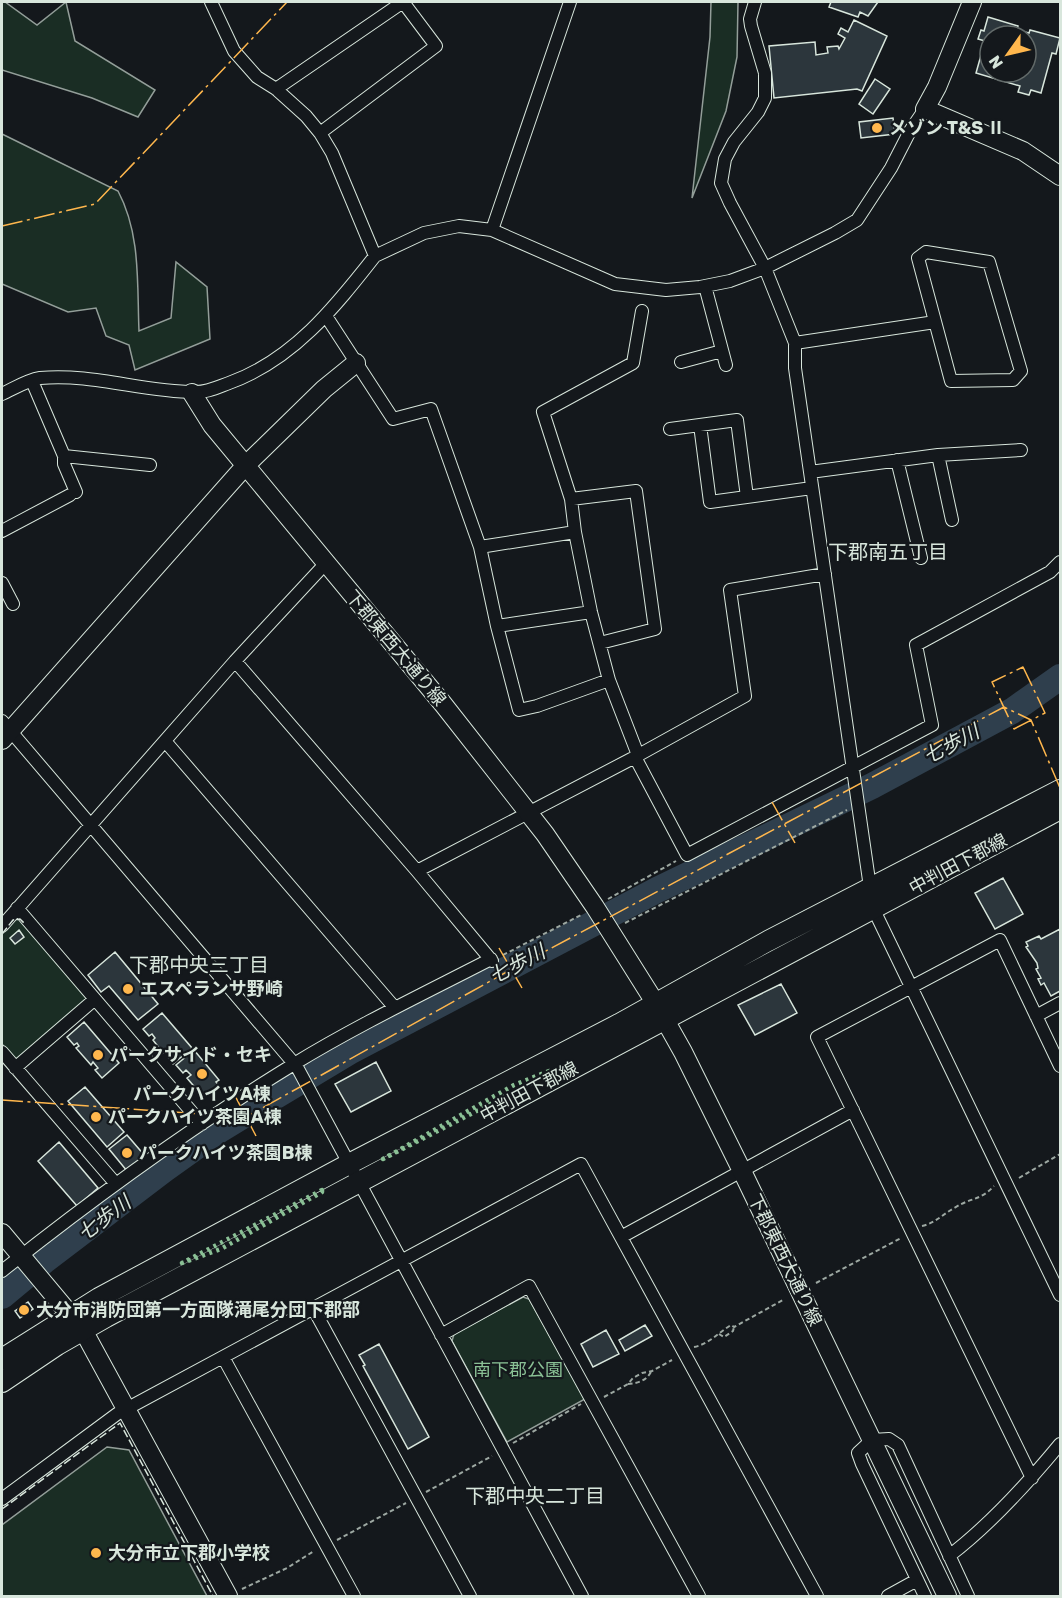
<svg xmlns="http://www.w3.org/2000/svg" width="1062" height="1598" font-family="Rubik,'Noto Sans JP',sans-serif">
<rect width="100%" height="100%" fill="#14181c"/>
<path fill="#1a2d24" stroke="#939e99" stroke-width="1.5" d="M2 2H5L37 25 66 2 75 41 155 90 138 117 92 98 2 70Z
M711 2H738L737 57 726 111 692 198 710 37Z
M2 134 118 191C141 234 137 284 139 331L171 318 176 262 207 287 210 339 135 370 129 345 106 336 96 308 68 312 2 284Z
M20 919 86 996 85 1004 21 1059 15 1060 2 1044V934L13 920Z
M523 1297 529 1299 585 1399 507 1442 452 1341 454 1334Z
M107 1447 129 1450 207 1596H2V1525Z"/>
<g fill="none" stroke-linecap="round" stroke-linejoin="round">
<path stroke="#2f3f4d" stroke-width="26" d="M2 1296 44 1261 165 1169 221 1129 349 1052 657 890 872 786 1012 711 1060 677"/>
</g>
<path fill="#2c363c" stroke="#d8e6dc" stroke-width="1.5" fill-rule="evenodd" d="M831 2H878L868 16 860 12 858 17 829 7Z
M988 17 1018 26 1017 30 1029 33 1030 30 1060 38 1056 54 1052 53 1041 93 1031 90 1029 95 1018 92 1020 86 976 73 985 41 978 39 981 30 984 31ZM990 36H1026V72H990Z
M854 20 887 36 862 91 857 89 774 98 769 46 815 42 816 55 828 53 827 47 838 46 839 49 845 38 838 34 841 28 848 32Z
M875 79 890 89 873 114 859 104Z
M893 118 895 134 861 138 859 122Z
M1003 878 1023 914 995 929 975 893Z
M1060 929V991L1051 996 1044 983 1041 985 1038 979 1041 978 1036 969 1038 968 1037 963 1026 947 1028 946 1026 942 1039 936 1041 939Z
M19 930 24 937 15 944 10 938Z
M115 952 158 1004 138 1020 109 986 101 992 88 975Z
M781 984 797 1013 755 1035 738 1005Z
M162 1013 192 1048 173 1064 168 1057 170 1055 166 1050 163 1053 153 1040 155 1038 152 1034 149 1036 143 1029Z
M84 1022 119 1063 102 1078 95 1070 98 1068 93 1062 91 1065 76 1048 79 1046 77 1043 74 1045 67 1037Z
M194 1050 219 1080 216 1082 220 1087 211 1095 208 1092 203 1097 187 1078 191 1075 186 1070 183 1073 176 1065Z
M376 1062 391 1091 351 1112 335 1084Z
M85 1087 124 1132 107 1147 68 1101Z
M127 1135 145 1156 127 1171 109 1149Z
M59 1142 98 1188 77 1206 38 1161Z
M28 1302 33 1309 20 1318 15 1311Z
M645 1325 652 1336 625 1351 619 1340Z
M606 1330 619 1354 593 1367 581 1344Z
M379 1344 429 1437 408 1449 363 1366 365 1365 359 1355Z"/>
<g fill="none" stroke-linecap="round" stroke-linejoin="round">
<g stroke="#d8e6dc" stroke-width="14">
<path id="street" d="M755 2 750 19 751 26 765 73V98L758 112 734 142 725 159 721 183 730 203 765 268 795 343V368L873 908 1060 1295
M276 89 403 2 436 46 320 133
M492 230 570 2
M926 252 989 262 1021 371 1013 380 951 381 918 258Z
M375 256 424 233 459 226 492 230 615 284 666 290 700 287 730 281 765 268 835 233 857 220 891 168 910 131 925 109
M705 286 726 365
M326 316 393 419 431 409 480 547 497 626 519 710 537 706 609 680
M795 343 935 322
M681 362 722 351
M32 381 64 456 150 465
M2 394C13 389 27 380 40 378 92 373 143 392 194 392 206 393 218 387 229 383 293 360 335 307 375 256L332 153 320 133 306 116 276 89 257 77 234 51 211 2
M700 425 710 502 812 488
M670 429 737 420 747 497
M938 455 952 520
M64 456V464L76 492
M897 460 921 558
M810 472 938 455 1021 450
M571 499 636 491 655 629 600 643
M2 531 70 495
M480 547 575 532
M2 583 13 604
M497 626 591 612
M235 661 417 871 492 961
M2 721 297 1067 582 1596
M165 741 395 1008
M638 755 609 680 591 612 575 532 571 499 543 412 633 363 642 311
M635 757 687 855 932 725 916 645 1050 572 1060 562
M417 871 635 757 745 696 730 590 825 574
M17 908 202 1124
M2 926 235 661 326 563
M1036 1016 1060 1003
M2 1052 116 1184
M15 1068 95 999
M621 1237 853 1110
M2 1271C95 1197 193 1126 294 1064 358 1025 425 993 491 959
M313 1308 470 1596
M441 1335 529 1286 699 1596
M223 1357 354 1596
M1032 1478 817 1037 1000 940 1060 1066
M2 1499 117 1414 581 1164 817 1596
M949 1556C991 1524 1027 1484 1060 1444
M888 1596 917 1580
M925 1596 862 1464 858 1453 872 1440 889 1439 898 1445 968 1596"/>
</g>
<g stroke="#d8e6dc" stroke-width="20">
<path id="secondary" d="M972 2 937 87 925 109 1023 151 1060 176
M192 393 212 425 443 704 545 834 595 907 656 1004 683 1052 742 1171 947 1596
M2 740 246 465 324 389 356 363
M2 1233 83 1330 228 1596"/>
</g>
<g stroke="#d8e6dc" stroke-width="22">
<path id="primary" d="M2 1359 99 1298 349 1164 619 1024 768 941 1060 790
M2 1382 57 1345 106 1317 1060 809"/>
</g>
<path stroke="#9da8a2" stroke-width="2" stroke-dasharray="4.5 3" stroke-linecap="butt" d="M608 899 676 861
M625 923 847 810
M503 955 581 915
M1019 1178 1060 1154
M922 1226C936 1223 944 1213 956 1207 972 1197 980 1201 994 1186
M816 1283 901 1238
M719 1334 724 1337 733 1331 734 1327
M694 1347C709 1344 718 1333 731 1325L734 1327 783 1300
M628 1384C638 1383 646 1381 651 1372
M604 1397 628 1384 633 1378 642 1373 652 1371 672 1360
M513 1443 581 1404
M426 1492 492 1456
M337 1540 406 1503
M242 1589 287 1568 314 1551"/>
<use href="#street" stroke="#14181c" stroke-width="12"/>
<use href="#secondary" stroke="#14181c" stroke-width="18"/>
<use href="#primary" stroke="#14181c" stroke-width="20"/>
<path stroke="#8ac095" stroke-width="4.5" stroke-dasharray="3 4.5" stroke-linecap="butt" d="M549 1071V1074L383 1159 514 1085Z
M322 1190V1192L221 1249 182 1263Z"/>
<path stroke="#d8e6dc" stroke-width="1.5" stroke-dasharray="8 3" stroke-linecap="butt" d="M2 934 13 920 20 919 24 923
M2 1509 120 1423 213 1596"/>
<path stroke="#ffb74d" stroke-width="1.5" stroke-dasharray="21 4.5 3 4.5" stroke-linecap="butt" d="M2 226 95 204 287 2
M1023 667 1045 713 1014 729 992 682Z
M772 802 795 843
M499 948 522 988
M232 1090 256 1136
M2 1100 246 1117 512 969 1004 707 1031 720 1060 788"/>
</g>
<g fill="#ffb74d" stroke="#14181c" stroke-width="2">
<circle cx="877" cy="128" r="6"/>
<circle cx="128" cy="989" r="6"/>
<circle cx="98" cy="1055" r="6"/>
<circle cx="202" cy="1074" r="6"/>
<circle cx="96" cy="1117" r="6"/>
<circle cx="127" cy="1153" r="6"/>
<circle cx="24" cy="1310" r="6"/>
<circle cx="96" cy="1553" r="6"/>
</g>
<g text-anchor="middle" stroke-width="4.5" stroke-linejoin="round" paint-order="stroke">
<g font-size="18" font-weight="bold" fill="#d8e6dc" stroke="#14181c" text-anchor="start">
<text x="889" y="134">メゾン T&amp;S Ⅱ</text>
<text x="140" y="995">エスペランサ野崎</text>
<text x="110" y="1061">パークサイド・セキ</text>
<text x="202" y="1100" text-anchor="middle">パークハイツA棟</text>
<text x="108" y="1123">パークハイツ茶園A棟</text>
<text x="139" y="1159">パークハイツ茶園B棟</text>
<text x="36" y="1316">大分市消防団第一方面隊滝尾分団下郡部</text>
<text x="108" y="1559">大分市立下郡小学校</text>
</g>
<g font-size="18" fill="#d8e6dc" stroke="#14181c">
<text transform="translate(396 648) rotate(50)" y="6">下郡東西大通り線</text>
<text transform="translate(958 864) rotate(-28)" y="6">中判田下郡線</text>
<text transform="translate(529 1092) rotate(-28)" y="6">中判田下郡線</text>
<text transform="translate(785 1260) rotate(64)" y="6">下郡東西大通り線</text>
</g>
<g font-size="18" fill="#8ac095" stroke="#14181c">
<text x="518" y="1376">南下郡公園</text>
</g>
<g font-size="20" fill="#d8e6dc" stroke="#14181c">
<text x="888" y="559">下郡南五丁目</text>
<text x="199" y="972">下郡中央三丁目</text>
<text x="535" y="1503">下郡中央二丁目</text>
</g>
<g font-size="20" font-style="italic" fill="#d8e6dc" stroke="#14181c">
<text transform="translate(951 744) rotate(-28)" y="7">七歩川</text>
<text transform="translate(517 964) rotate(-28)" y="7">七歩川</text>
<text transform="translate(104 1218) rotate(-37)" y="7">七歩川</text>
</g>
</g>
<rect width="1062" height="1598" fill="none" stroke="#d8e6dc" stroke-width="6"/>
<g transform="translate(1008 54) rotate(236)"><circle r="28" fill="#14181c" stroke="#626a69" stroke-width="1.5"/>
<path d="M0-4.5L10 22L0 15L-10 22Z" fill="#ffb74d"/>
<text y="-9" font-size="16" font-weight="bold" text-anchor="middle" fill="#d8e6dc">N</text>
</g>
</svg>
